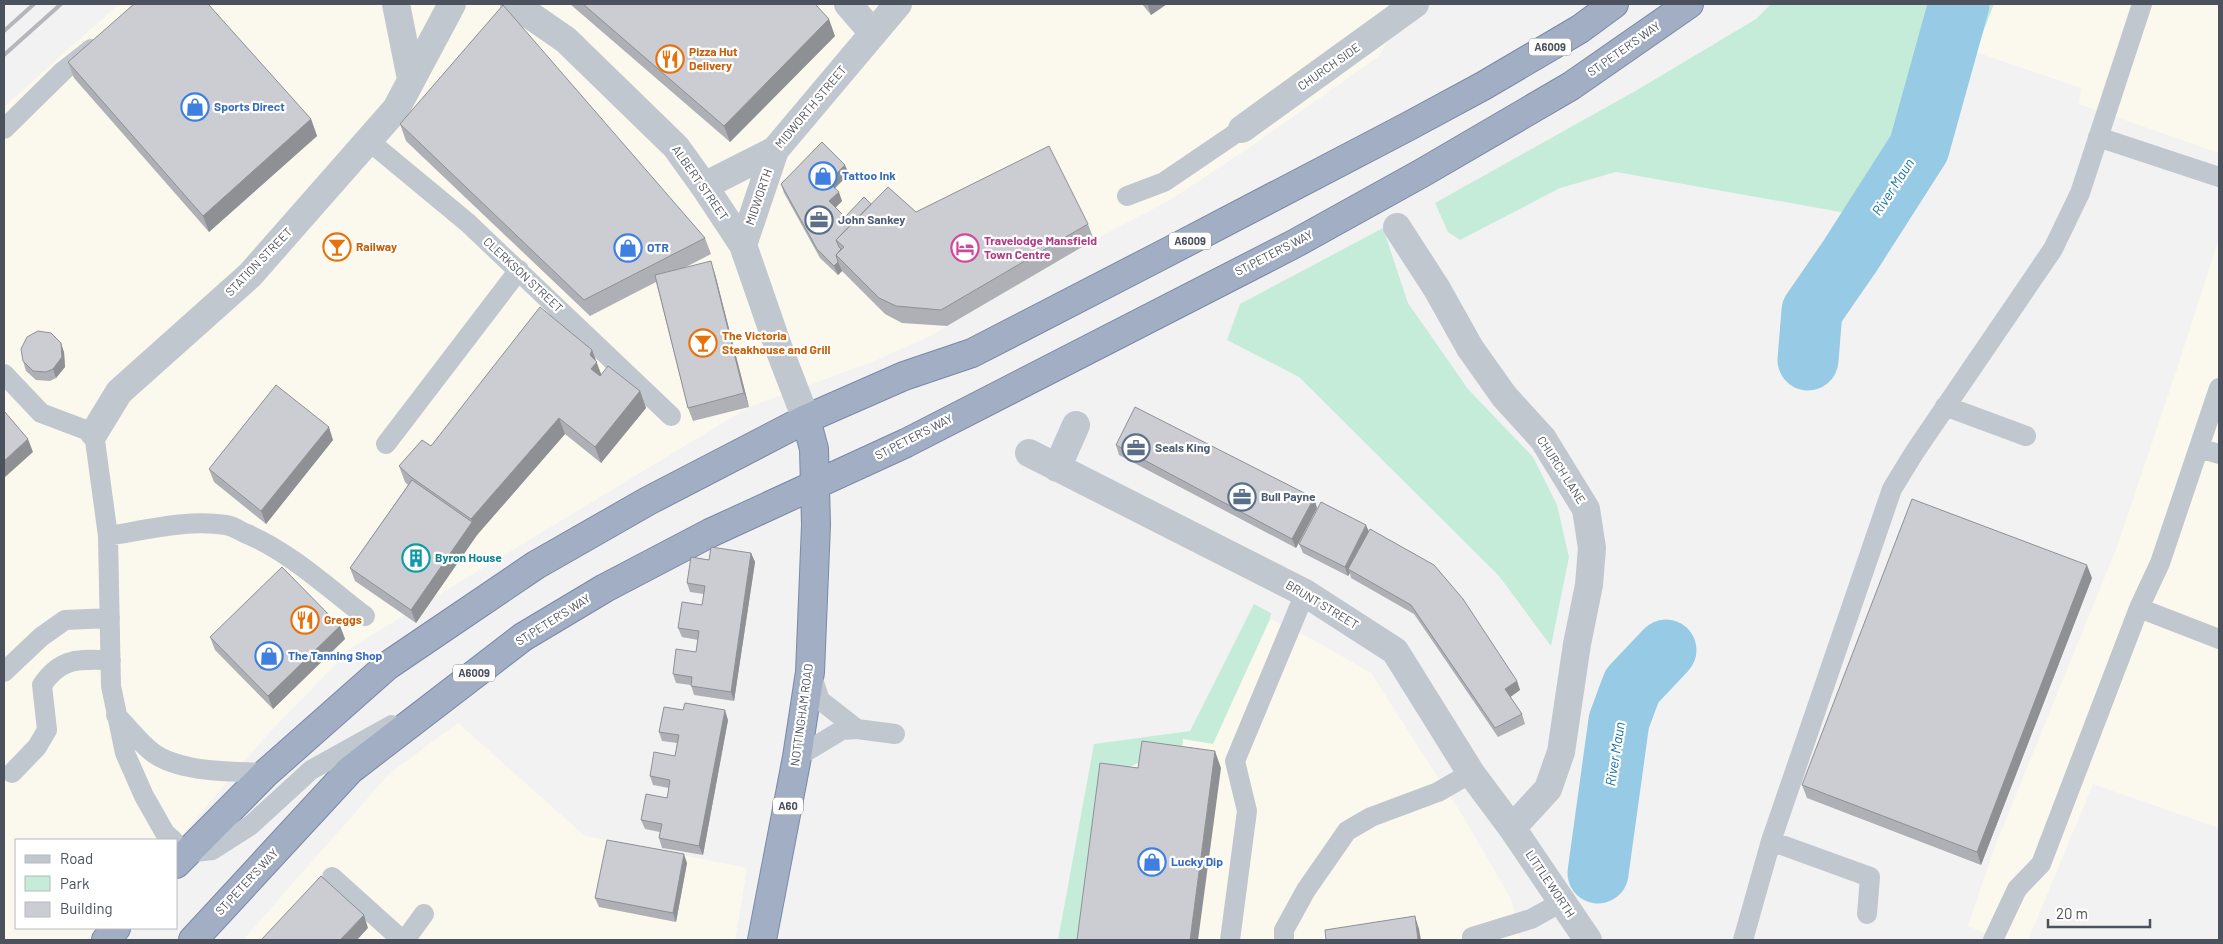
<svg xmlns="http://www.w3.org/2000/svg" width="2223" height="944" font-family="Barlow,sans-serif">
<rect width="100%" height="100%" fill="#f3f2f2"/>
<path fill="#fbf9ee" d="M119 4H1410L1379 56 1253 145 1170 200 1094 240 930 336 872 362 749 407 352 647 266 736 176 842V840H16V928H97L85 940H4V107Z
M1994 4H2219V153L2079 104 2081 88 1976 52Z
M2219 238V828L2093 784 2028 940H2002L1968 926 1994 849 2117 547 2180 360Z
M1270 619 1310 638 1371 673 1464 818 1512 901 1520 940H1085L1106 779 1183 739 1213 743Z
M458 723 585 836 747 868 735 940H243L390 773Z"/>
<path fill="#c5ecd9" d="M1771 4H1994L1931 164 1891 221 1616 172 1560 188 1460 240 1448 232 1435 203 1637 90 1756 19Z
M1383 228 1408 303 1468 389 1533 457 1557 505 1569 557 1551 646 1499 576 1299 377 1227 340 1240 304Z
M1254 604 1271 613 1270 619 1213 744 1183 739 1181 762 1148 758 1106 779 1085 940H1058L1094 744 1190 731Z"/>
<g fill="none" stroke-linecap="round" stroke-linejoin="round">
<path stroke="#96cae5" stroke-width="61" d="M1808 360 1812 311 1850 256 1919 148 1959 4
M1598 873 1619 721 1632 686 1666 650"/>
<g stroke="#7989a7" stroke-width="30">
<path id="trunk" d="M176 864 266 773 387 666 536 565 648 501 806 419 904 376 972 353 1160 256 1407 127 1483 86 1580 29 1614 4
M106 940 116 928
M193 940 350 770 523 637 605 588 710 533 906 443 1294 244 1422 173 1571 86 1689 4
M762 940 797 757 810 672 816 525 814 449 806 419"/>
</g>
<path stroke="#c1c7ce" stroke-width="20" d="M4 129 63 71 91 49
M2098 137 2219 177
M369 141 468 223 671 416
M1127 196 1164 182 1242 129
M4 374 41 413 94 433 108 536 111 686 125 753 144 796 165 833 173 840
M1945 406 2026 436
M386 444 519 270
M2199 448 2219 454
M108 536C146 530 187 519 226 525 233 526 240 531 247 534 291 553 327 587 365 616
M2139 608 2219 639
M4 672 41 637 65 620 110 618
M811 674 820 700 857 729
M116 715C128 727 139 742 152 752 179 773 232 771 266 773
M797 757 842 730 857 729 895 734
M12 773 37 747 47 730 42 685C62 656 79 660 111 660
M1771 841 1870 877 1867 914
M183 850 187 853 212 850 251 825 311 770 392 725
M332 877 402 940
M1472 937 1531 919 1562 902
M405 940 424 914
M1230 940 1247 811 1235 761 1305 593
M1284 940V930L1306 890 1347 831 1371 817 1438 792 1471 773
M1743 940 1771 841 1892 489 1914 453 2053 249 2080 193 2142 4
M1993 940 2017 889 2041 864 2139 608 2160 563 2219 388"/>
<path stroke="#c1c7ce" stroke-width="28" d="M396 4 411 79
M514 4 566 40 676 147 704 186 743 245 779 349 806 419
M848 4 873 33
M1242 129 1415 4
M704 186 775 150 898 4
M1397 227 1437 289 1470 348 1504 396 1543 439 1586 509 1592 548 1589 585 1577 644 1561 752 1548 789 1512 828
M743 245 775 150
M94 433 119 392 250 275 396 109 452 4
M1029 453 1305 593 1395 651 1471 773 1512 828 1588 940
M1057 468 1076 425"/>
<use href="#trunk" stroke="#a1aec4" stroke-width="28"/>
<path stroke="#b4b6bb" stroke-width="4" d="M4 31 34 4
M4 55 61 4"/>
</g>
<path fill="#afb0b5" d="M570 4H815L835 36 730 142Z
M1142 4H1167L1151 15Z
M68 62 311 119 317 136 209 232 74 78Z
M400 124 705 238 711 254 684 268 715 274 749 407 693 421 688 408 656 282 590 316 406 141Z
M849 174 835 188 842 201 835 208 845 217 871 204 916 212 1088 224 1094 240 947 326 902 323 885 314 842 271 838 275 820 258 784 193 781 184Z
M592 350 601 375 640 391 646 408 601 463 565 434 477 535 416 623 355 581 350 568 408 485 405 482 399 466 431 446Z
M64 352 65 367 56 378 50 381 36 380 26 371 23 361Z
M333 440 266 524 214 482 209 469Z
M1116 445 1314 498 1317 508 1296 548 1119 455Z
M1369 531 1517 681 1520 690 1510 697 1522 714 1525 724 1498 737 1414 614 1351 578 1350 573 1348 576 1303 553 1299 544Z
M751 553 755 562 734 701 694 695 691 685 676 683 673 674 696 652 698 640 682 637 678 628 702 605 704 594 690 592 687 583 709 560Z
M2092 578 1981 865 1807 798 1802 785Z
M340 626 345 639 273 709 215 650 210 637Z
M728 720 703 855 662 848 659 838 660 832 645 829 641 820 667 798 669 788 653 785 650 776 675 756 677 743 662 741 659 732Z
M687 863 676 922 599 907 595 898Z"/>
<path fill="#8f9094" d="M1151 4H1167L1151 15 1148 6Z
M829 19 835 36 730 142 724 126Z
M311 119 317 136 209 232 203 216Z
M845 165 849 174 832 191 828 182Z
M839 192 842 201 832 211 829 201Z
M711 261 715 274 749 407 744 393Z
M838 262 842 271 838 275 834 266Z
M61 343 64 352 65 367 56 378 53 369Z
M592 350 603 379 591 369 590 355Z
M640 391 646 408 601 463 595 447Z
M559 418 565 434 477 535 416 623 411 610 472 522 471 519Z
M329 427 333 440 266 524 261 511Z
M28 439 33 452 4 478V461Z
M1314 498 1317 508 1296 548 1292 539Z
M1366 525 1370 534 1348 569 1350 573 1348 576 1345 567Z
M751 553 755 562 734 701 731 692Z
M2087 565 2092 578 1981 865 1977 852Z
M340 626 345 639 273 709 268 696Z
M1517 681 1520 690 1509 698 1505 689Z
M725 710 728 720 703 855 699 846Z
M1215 751 1221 768 1198 940H1190Z
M684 854 687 863 676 922 673 913Z
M364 915 368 928 357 940H340Z
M1415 916 1419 929 1421 940H1418Z"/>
<path fill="#cccdd3" stroke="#8f9094" d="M134 4H208L311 119 203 216 68 62Z
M583 4H815L829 19 724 126Z
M503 5 705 238 584 300 400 124Z
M822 142 845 165 828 182 839 192 829 201 845 217 864 197 871 204 836 240 839 247 841 249 836 255 838 262 834 266 817 249 781 184Z
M1049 146 1088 224 941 310 896 306 879 298 836 255 844 247 836 240 888 187 916 212Z
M711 261 744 393 688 408 655 275Z
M540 307 592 350 590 355 597 362 591 369 600 376 608 366 640 391 595 447 559 418 471 519 411 477 399 466 422 440 431 446Z
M38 331 51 333 61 343 62 357 53 369 46 372 33 371 23 361 21 349 27 337Z
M276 385 329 427 261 511 209 469Z
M1135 407 1314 498 1292 539 1116 445Z
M4 411 28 439 4 461Z
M412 480 472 522 411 610 350 568Z
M1912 499 2087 565 1977 852 1802 785Z
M1321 502 1366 525 1345 567 1299 544Z
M1370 529 1434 565 1463 599 1517 681 1505 689 1522 714 1495 728 1411 605 1348 569Z
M711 547 751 553 731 692 691 686 692 677 673 674 676 649 696 652 699 631 678 628 682 602 702 605 705 586 687 583 691 557 709 560Z
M282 567 340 626 268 696 210 637Z
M685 703 725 710 699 846 659 838 662 824 641 820 646 794 667 798 668 793 670 780 650 776 654 752 675 756 679 735 659 732 664 707 683 710Z
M1142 741 1215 751 1190 940H1077L1100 763 1138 768Z
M607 840 684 854 673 913 595 898Z
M321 876 364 915 340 940H261Z
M1415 916 1418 940H1326L1325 930Z"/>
<defs>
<g id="restaurant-ring" transform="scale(1.4375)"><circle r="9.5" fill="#fff" stroke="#e8710a" stroke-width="1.5"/><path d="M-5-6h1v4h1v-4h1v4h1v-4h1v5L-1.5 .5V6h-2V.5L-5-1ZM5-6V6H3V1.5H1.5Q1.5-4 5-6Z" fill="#e8710a"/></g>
<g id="shop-ring" transform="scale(1.4375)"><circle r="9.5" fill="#fff" stroke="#3f7fe0" stroke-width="1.5"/><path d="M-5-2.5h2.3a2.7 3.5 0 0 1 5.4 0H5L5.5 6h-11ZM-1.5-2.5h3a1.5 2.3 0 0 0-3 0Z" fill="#3f7fe0"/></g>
<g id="office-ring" transform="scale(1.4375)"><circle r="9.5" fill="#fff" stroke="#5c6f8a" stroke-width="1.5"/><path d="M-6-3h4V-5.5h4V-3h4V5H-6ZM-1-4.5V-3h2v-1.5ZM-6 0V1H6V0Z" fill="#5c6f8a"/></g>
<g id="bar-ring" transform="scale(1.4375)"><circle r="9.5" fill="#fff" stroke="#e8710a" stroke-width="1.5"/><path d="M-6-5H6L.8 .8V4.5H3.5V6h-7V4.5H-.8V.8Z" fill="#e8710a"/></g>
<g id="hotel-ring" transform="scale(1.4375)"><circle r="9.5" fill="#fff" stroke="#d1479c" stroke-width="1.5"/><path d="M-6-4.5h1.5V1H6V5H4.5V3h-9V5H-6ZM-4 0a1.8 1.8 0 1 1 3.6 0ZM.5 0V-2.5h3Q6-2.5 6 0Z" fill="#d1479c"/></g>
<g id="building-ring" transform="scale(1.4375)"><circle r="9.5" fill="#fff" stroke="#0f9aa8" stroke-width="1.5"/><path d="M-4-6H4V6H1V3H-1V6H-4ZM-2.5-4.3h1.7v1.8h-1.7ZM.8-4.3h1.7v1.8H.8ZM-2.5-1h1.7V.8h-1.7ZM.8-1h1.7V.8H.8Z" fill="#0f9aa8"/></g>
</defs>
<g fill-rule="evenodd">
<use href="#restaurant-ring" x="670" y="59"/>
<use href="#shop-ring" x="195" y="107"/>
<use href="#shop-ring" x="823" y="176"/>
<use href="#office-ring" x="819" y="220"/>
<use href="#bar-ring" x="337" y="247"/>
<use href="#shop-ring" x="628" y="248"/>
<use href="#hotel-ring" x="965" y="248"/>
<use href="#bar-ring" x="703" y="343"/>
<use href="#office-ring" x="1136" y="448"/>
<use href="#office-ring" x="1242" y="497"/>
<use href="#building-ring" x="416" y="558"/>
<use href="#restaurant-ring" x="305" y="620"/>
<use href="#shop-ring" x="269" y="656"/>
<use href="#shop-ring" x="1152" y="862"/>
</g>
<g text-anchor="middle" stroke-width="4.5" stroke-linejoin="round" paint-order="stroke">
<g fill="#fff" stroke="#81868e" stroke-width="1">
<rect x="1529" y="38.5" width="42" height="17" rx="4"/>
<rect x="1169" y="232.5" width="42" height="17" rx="4"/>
<rect x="453" y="664.5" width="42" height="17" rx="4"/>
<rect x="773" y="797.5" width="30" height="17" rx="4"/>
</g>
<g font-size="11" font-weight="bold" fill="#4b525d">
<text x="1550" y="51">A6009</text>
<text x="1190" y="245">A6009</text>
<text x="474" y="677">A6009</text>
<text x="788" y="810">A60</text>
</g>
<g font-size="12" fill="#4b525d" stroke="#fff">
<text transform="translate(1624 49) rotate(-35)" y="4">ST PETER'S WAY</text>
<text transform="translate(1329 67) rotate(-35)" y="4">CHURCH SIDE</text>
<text transform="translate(811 107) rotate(-50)" y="4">MIDWORTH STREET</text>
<text transform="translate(700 183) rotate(55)" y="4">ALBERT STREET</text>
<text transform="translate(759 197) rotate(-71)" y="4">MIDWORTH</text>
<text transform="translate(1274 253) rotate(-27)" y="4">ST PETER'S WAY</text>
<text transform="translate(259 262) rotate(-46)" y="4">STATION STREET</text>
<text transform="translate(523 275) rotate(43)" y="4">CLERKSON STREET</text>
<text transform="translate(914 437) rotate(-27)" y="4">ST PETER'S WAY</text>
<text transform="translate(1561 470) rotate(57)" y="4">CHURCH LANE</text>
<text transform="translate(1322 605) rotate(31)" y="4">BRUNT STREET</text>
<text transform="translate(553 620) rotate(-32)" y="4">ST PETER'S WAY</text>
<text transform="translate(802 715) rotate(-82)" y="4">NOTTINGHAM ROAD</text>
<text transform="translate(247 882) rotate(-47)" y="4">ST PETER'S WAY</text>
<text transform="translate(1550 884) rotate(56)" y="4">LITTLEWORTH</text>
</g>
<g font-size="12" font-weight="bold" fill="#c56008" stroke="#fff" text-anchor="start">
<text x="689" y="56">Pizza Hut<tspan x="689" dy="14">Delivery</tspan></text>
<text x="356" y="251">Railway</text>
<text x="722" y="340">The Victoria<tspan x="722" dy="14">Steakhouse and Grill</tspan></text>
<text x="324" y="624">Greggs</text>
</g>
<g font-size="12" font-weight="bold" fill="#366cbe" stroke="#fff" text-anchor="start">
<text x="214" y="111">Sports Direct</text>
<text x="842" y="180">Tattoo Ink</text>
<text x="647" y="252">OTR</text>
<text x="288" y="660">The Tanning Shop</text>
<text x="1171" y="866">Lucky Dip</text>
</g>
<g font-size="12" font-weight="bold" fill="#4e5e75" stroke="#fff" text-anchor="start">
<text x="838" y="224">John Sankey</text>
<text x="1155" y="452">Seals King</text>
<text x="1261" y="501">Bull Payne</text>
</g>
<g font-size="12" font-weight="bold" fill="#b23c85" stroke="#fff" text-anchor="start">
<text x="984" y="245">Travelodge Mansfield<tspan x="984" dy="14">Town Centre</tspan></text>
</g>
<g font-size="12" font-weight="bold" fill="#0d838f" stroke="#fff" text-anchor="start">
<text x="435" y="562">Byron House</text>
</g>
<g font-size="14" font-style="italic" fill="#1a73a1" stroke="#fff">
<text transform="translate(1893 187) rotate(-57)" y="5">River Maun</text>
<text transform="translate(1615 754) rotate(-81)" y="5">River Maun</text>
</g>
</g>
<rect width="2223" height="944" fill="none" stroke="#4b525d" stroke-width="10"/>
<rect x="15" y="839" width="162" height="90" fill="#ffffff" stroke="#b7babe"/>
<rect x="25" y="855" width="25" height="8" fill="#c1c7ce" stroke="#b7babe"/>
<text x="60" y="864" font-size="15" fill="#4b525d">Road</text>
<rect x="25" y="876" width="25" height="15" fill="#c5ecd9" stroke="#b7babe"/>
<text x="60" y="889" font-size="15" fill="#4b525d">Park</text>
<rect x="25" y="902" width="25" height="15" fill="#cccdd3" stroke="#b7babe"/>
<text x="60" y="914" font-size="15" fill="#4b525d">Building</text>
<path d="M2048 919v8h102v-8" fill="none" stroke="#4b525d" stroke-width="2.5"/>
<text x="2056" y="919" font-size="15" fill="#4b525d" stroke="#ffffff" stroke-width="4" paint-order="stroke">20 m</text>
</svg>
